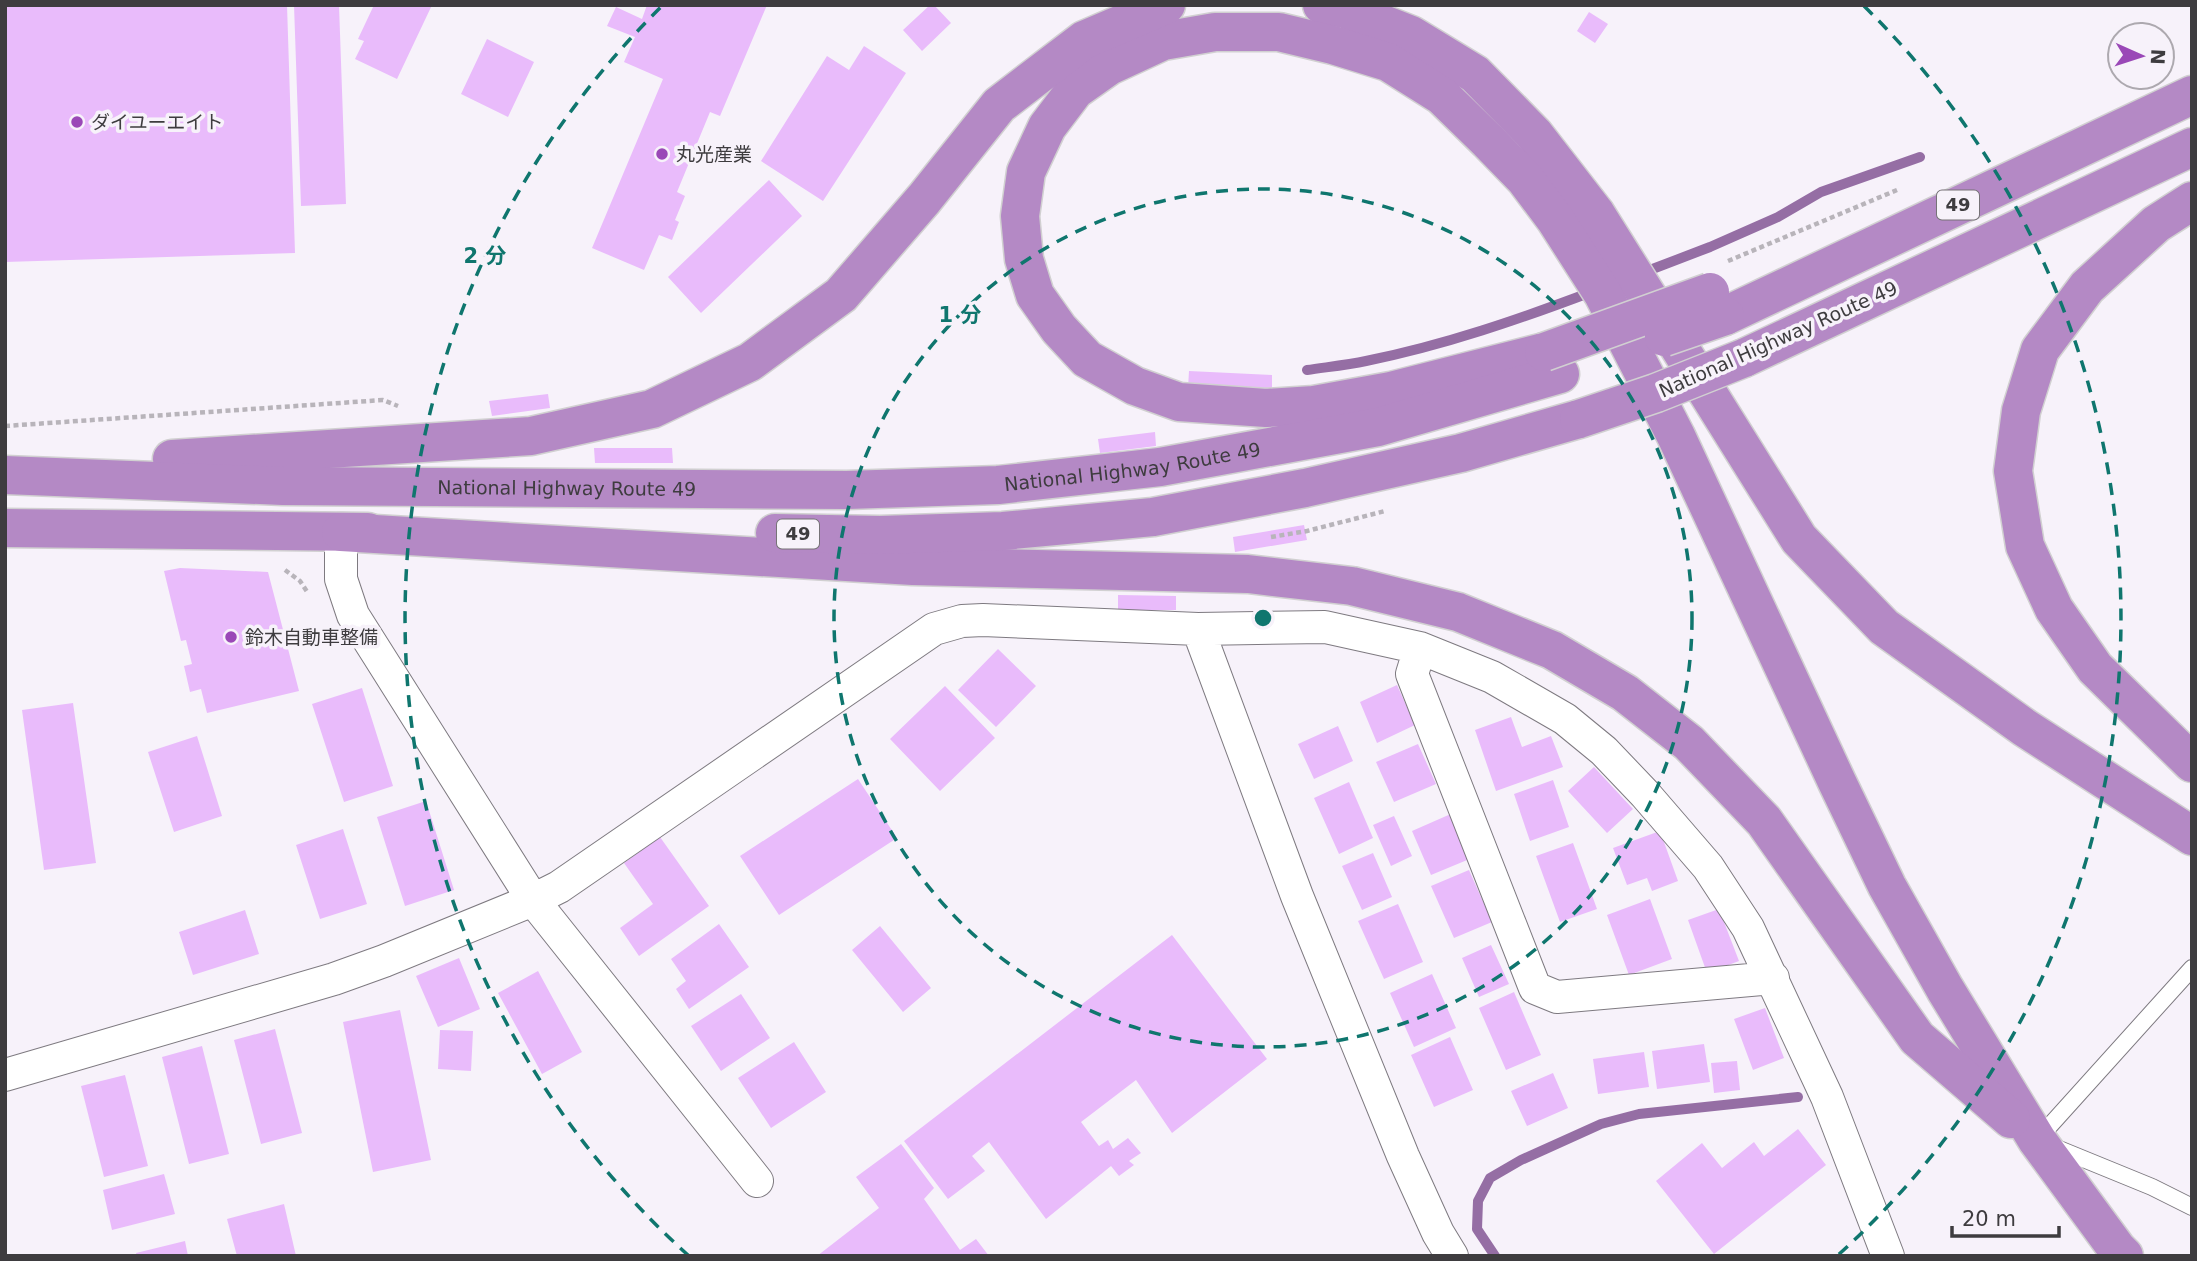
<svg xmlns="http://www.w3.org/2000/svg" width="2197" height="1261" font-family="'DejaVu Sans','Noto Sans JP',sans-serif">
<rect width="100%" height="100%" fill="#f7f2fa"/>
<g fill="none" stroke-linecap="round" stroke-linejoin="round">
<path stroke="#956ea4" stroke-width="10" d="M1642 273 1710 247 1778 217 1821 192 1920 157
M1307 370C1327 367 1347 365 1366 361 1445 345 1520 319 1594 291
M1495 1256 1477 1229 1478 1201 1490 1178 1521 1160 1601 1124 1639 1114 1798 1097"/>
</g>
<path fill="#e9bbfb" d="M5 5H287L295 253 5 262Z
M294 5H339L346 204 301 206Z
M374 5H432L397 79 355 59 364 41 358 39Z
M647 5H767L720 116 710 112 677 192 685 196 675 220 679 222 672 240 659 235 644 270 592 248 663 79 624 62 635 37 607 26 616 7 642 19Z
M930 5H934L951 23 922 51 903 30Z
M1589 12 1608 24 1595 43 1577 31Z
M487 39 534 62 508 117 461 94Z
M864 46 906 73 823 201 761 161 827 56 849 70Z
M769 180 802 216 701 313 668 277Z
M1189 371 1272 375V393L1188 388Z
M548 394 550 408 492 416 489 401Z
M1155 432 1156 446 1100 453 1098 439Z
M594 448H672L673 463H595Z
M1304 525 1307 540 1235 552 1233 537Z
M180 568 268 572 299 691 207 713 201 689 190 692 184 666 192 664 186 640 181 641 164 571Z
M1118 595 1176 596V610H1118Z
M998 649 1036 686 996 727 958 690Z
M1397 685 1415 725 1377 743 1360 702Z
M945 686 995 738 940 791 890 739Z
M362 688 393 786 344 802 312 704Z
M73 703 96 863 44 870 22 710Z
M1511 717 1522 747 1551 736 1563 767 1496 791 1475 730Z
M1338 726 1353 761 1314 779 1298 744Z
M197 736 222 816 174 832 148 752Z
M1418 744 1436 784 1394 802 1376 762Z
M1594 767 1633 809 1607 833 1568 791Z
M858 779 897 838 779 915 740 856Z
M1553 780 1569 827 1530 841 1514 794Z
M1349 782 1373 838 1339 854 1314 798Z
M426 801 454 890 405 906 377 817Z
M1453 813 1472 858 1431 875 1412 831Z
M1394 816 1412 856 1391 866 1373 825Z
M343 829 367 904 320 919 296 845Z
M1660 831 1678 881 1652 891 1647 878 1627 885 1613 848Z
M660 837 709 906 639 956 620 928 653 904 624 863Z
M1573 843 1597 909 1560 922 1536 856Z
M1373 853 1392 897 1362 910 1342 866Z
M1469 870 1492 922 1454 938 1431 886Z
M1650 899 1672 959 1629 975 1607 915Z
M1398 904 1423 962 1384 979 1358 921Z
M1719 909 1739 961 1707 973 1688 920Z
M245 910 259 954 193 975 179 932Z
M719 924 749 967 689 1009 676 989 686 981 671 959Z
M880 926 931 988 903 1012 852 950Z
M1172 935 1267 1059 1172 1133 1136 1080 1081 1122 1099 1146 1108 1140 1113 1149 1128 1138 1141 1153 1129 1161 1134 1165 1119 1176 1111 1166 1046 1219 989 1142 972 1156 985 1171 948 1199 904 1141Z
M1491 945 1509 984 1479 997 1462 958Z
M459 958 480 1009 438 1027 416 976Z
M538 971 582 1052 542 1074 498 993Z
M1432 974 1456 1028 1414 1047 1390 993Z
M1514 992 1541 1055 1506 1070 1479 1008Z
M741 994 770 1038 721 1071 691 1026Z
M1765 1008 1784 1058 1753 1070 1734 1019Z
M400 1010 431 1160 373 1172 343 1022Z
M275 1029 302 1133 261 1144 234 1040Z
M440 1030 473 1031 471 1071 438 1069Z
M1450 1037 1473 1090 1434 1107 1411 1055Z
M794 1042 826 1092 771 1128 738 1078Z
M1704 1044 1710 1082 1657 1089 1652 1051Z
M202 1046 229 1154 189 1164 162 1057Z
M1644 1052 1649 1087 1598 1094 1593 1059Z
M1737 1061 1740 1090 1714 1093 1711 1063Z
M1553 1073 1568 1108 1527 1126 1511 1091Z
M125 1075 148 1166 104 1177 81 1086Z
M1798 1129 1826 1165 1714 1254 1656 1181 1702 1143 1722 1168 1754 1142 1764 1156Z
M901 1144 934 1188 924 1199 960 1250 976 1239 989 1256H817L879 1208 856 1177Z
M164 1174 175 1214 112 1230 103 1190Z
M284 1204 296 1256H237L227 1219Z
M185 1241 188 1256H137L136 1253Z"/>
<g fill="none" stroke-linecap="round" stroke-linejoin="round">
<g stroke="#7e7a80" stroke-width="18">
<path id="lane" d="M2192 968 2037 1140 2152 1187 2192 1207"/>
</g>
<g stroke="#7e7a80" stroke-width="34">
<path id="street" d="M341 532V579L353 615 533 900 757 1181
M1198 629 1297 896 1403 1156 1438 1233 1452 1256
M1420 648 1412 674 1535 988 1557 997 1773 978
M5 1075 334 979 384 961 533 900 559 887 934 629 962 621 983 620 1198 629 1325 627 1420 648 1492 677 1565 719 1604 751 1645 794 1708 867 1748 928 1827 1097 1888 1256"/>
</g>
<g stroke="#d1d0d1" stroke-width="41">
<g id="highway">
<path d="M1322 5 1345 9 1411 35 1475 74 1534 134 1596 214 1799 539 1884 627 2025 728 2192 836"/>
<path d="M2192 201 2156 224 2087 287 2040 350 2021 411 2013 471 2025 546 2054 609 2095 668 2192 763"/>
<path d="M1725 316 2192 95"/>
<path d="M1544 352 1391 391 1314 405 1266 408 1179 402 1135 386 1087 359 1059 329 1035 295 1024 259 1020 216 1026 172 1047 127 1075 90 1109 66 1163 41 1215 32H1279L1333 45 1388 62 1442 96 1488 141 1525 179 1555 219 1603 294 1676 436 1837 782 1887 886 1945 989 2037 1140 2117 1249 2124 1256"/>
<path d="M1744 358 2192 147"/>
<path d="M172 459 531 436 652 409 750 362 841 295 924 199 999 105 1084 40 1166 5"/>
<path id="s1" d="M5 475 283 486 847 490 998 485 1160 467 1378 427 1560 374"/>
<path d="M5 528 368 532"/>
<path d="M341 532 913 566 1248 574 1352 586 1458 612 1552 650 1625 693 1689 743 1764 821 1917 1038 2011 1119"/>
<path d="M775 533 880 535 1003 531 1153 517 1305 488 1461 453 1579 419"/>
</g>
</g>
<path stroke="#b8b4ba" stroke-width="4.5" stroke-dasharray="5 3.5" stroke-linecap="butt" d="M1728 261 1897 190
M5 426 383 400 398 406
M1271 537 1307 531 1385 511
M285 570 300 581 308 593"/>
<use href="#lane" stroke="#fff" stroke-width="16"/>
<use href="#street" stroke="#fff" stroke-width="32"/>
<use href="#highway" stroke="#b489c5" stroke-width="38"/>
<g stroke="#d1d0d1" stroke-width="41" stroke-linecap="butt">
<path id="highway-bridge" d="M1664 337 1725 316
M1544 352 1710 292
M1579 419 1656 393 1744 358"/>
</g>
<use href="#highway-bridge" stroke="#b489c5" stroke-width="38"/>
</g>
<g fill="none" stroke="#0f766e" stroke-width="3.5" stroke-dasharray="12 9">
<circle cx="1263" cy="618" r="429"/>
<path d="M689 1256A858 858 0 0 1 662 6M1864 6A858 858 0 0 1 1837 1256"/>
</g>
<g fill="#9a48b7" stroke="#f7f2fa" stroke-width="2.5">
<circle cx="77" cy="122" r="7"/>
<circle cx="662" cy="154" r="7"/>
<circle cx="231" cy="637" r="7"/>
</g>
<g text-anchor="middle" stroke-width="7" stroke-linejoin="round" paint-order="stroke">
<g fill="#f7f2fa" stroke="#767377" stroke-width="2">
<rect x="1937" y="190.5" width="42" height="29" rx="5"/>
<rect x="777" y="519.5" width="42" height="29" rx="5"/>
</g>
<g font-size="18" font-weight="bold" fill="#3e3c3f">
<text x="1958" y="211">49</text>
<text x="798" y="540">49</text>
</g>
<g font-size="19" fill="#3e3c3f" stroke="#f7f2fa" text-anchor="start">
<text x="91" y="129">ダイユーエイト</text>
<text x="676" y="161">丸光産業</text>
<text x="245" y="644">鈴木自動車整備</text>
</g>
<g font-size="19" fill="#3e3c3f" stroke="#f7f2fa">
<text transform="translate(1778 339) rotate(-24)" y="7">National Highway Route 49</text>
<text dy="7" stroke="none"><textPath href="#s1" startOffset="1129">National Highway Route 49</textPath></text>
<text dy="7" stroke="none"><textPath href="#s1" startOffset="562">National Highway Route 49</textPath></text>
</g>
</g>
<circle cx="1263" cy="618" r="10" fill="#0f766e" stroke="#f7f2fa" stroke-width="3.5"/>
<g font-size="21" text-anchor="middle" font-weight="bold" fill="#0f766e" stroke="#f7f2fa" stroke-width="7" stroke-linejoin="round" paint-order="stroke">
<text x="485" y="263">2 分</text>
<text x="960" y="322">1 分</text>
</g>
<rect width="2197" height="1261" fill="none" stroke="#3e3c3f" stroke-width="14"/>
<g transform="translate(2141 56) rotate(93)"><circle r="33" fill="#f7f2fa" stroke="#ada9af" stroke-width="2"/>
<path d="M0-5L12 26L0 18L-12 26Z" fill="#9a48b7"/>
<text y="-10" font-size="19" font-weight="bold" text-anchor="middle" fill="#3e3c3f">N</text>
</g>
<path d="M1952 1226v10h107v-10" fill="none" stroke="#3e3c3f" stroke-width="3.5"/>
<text x="1962" y="1226" font-size="21" fill="#3e3c3f" stroke="#f7f2fa" stroke-width="5" paint-order="stroke">20 m</text>
</svg>
